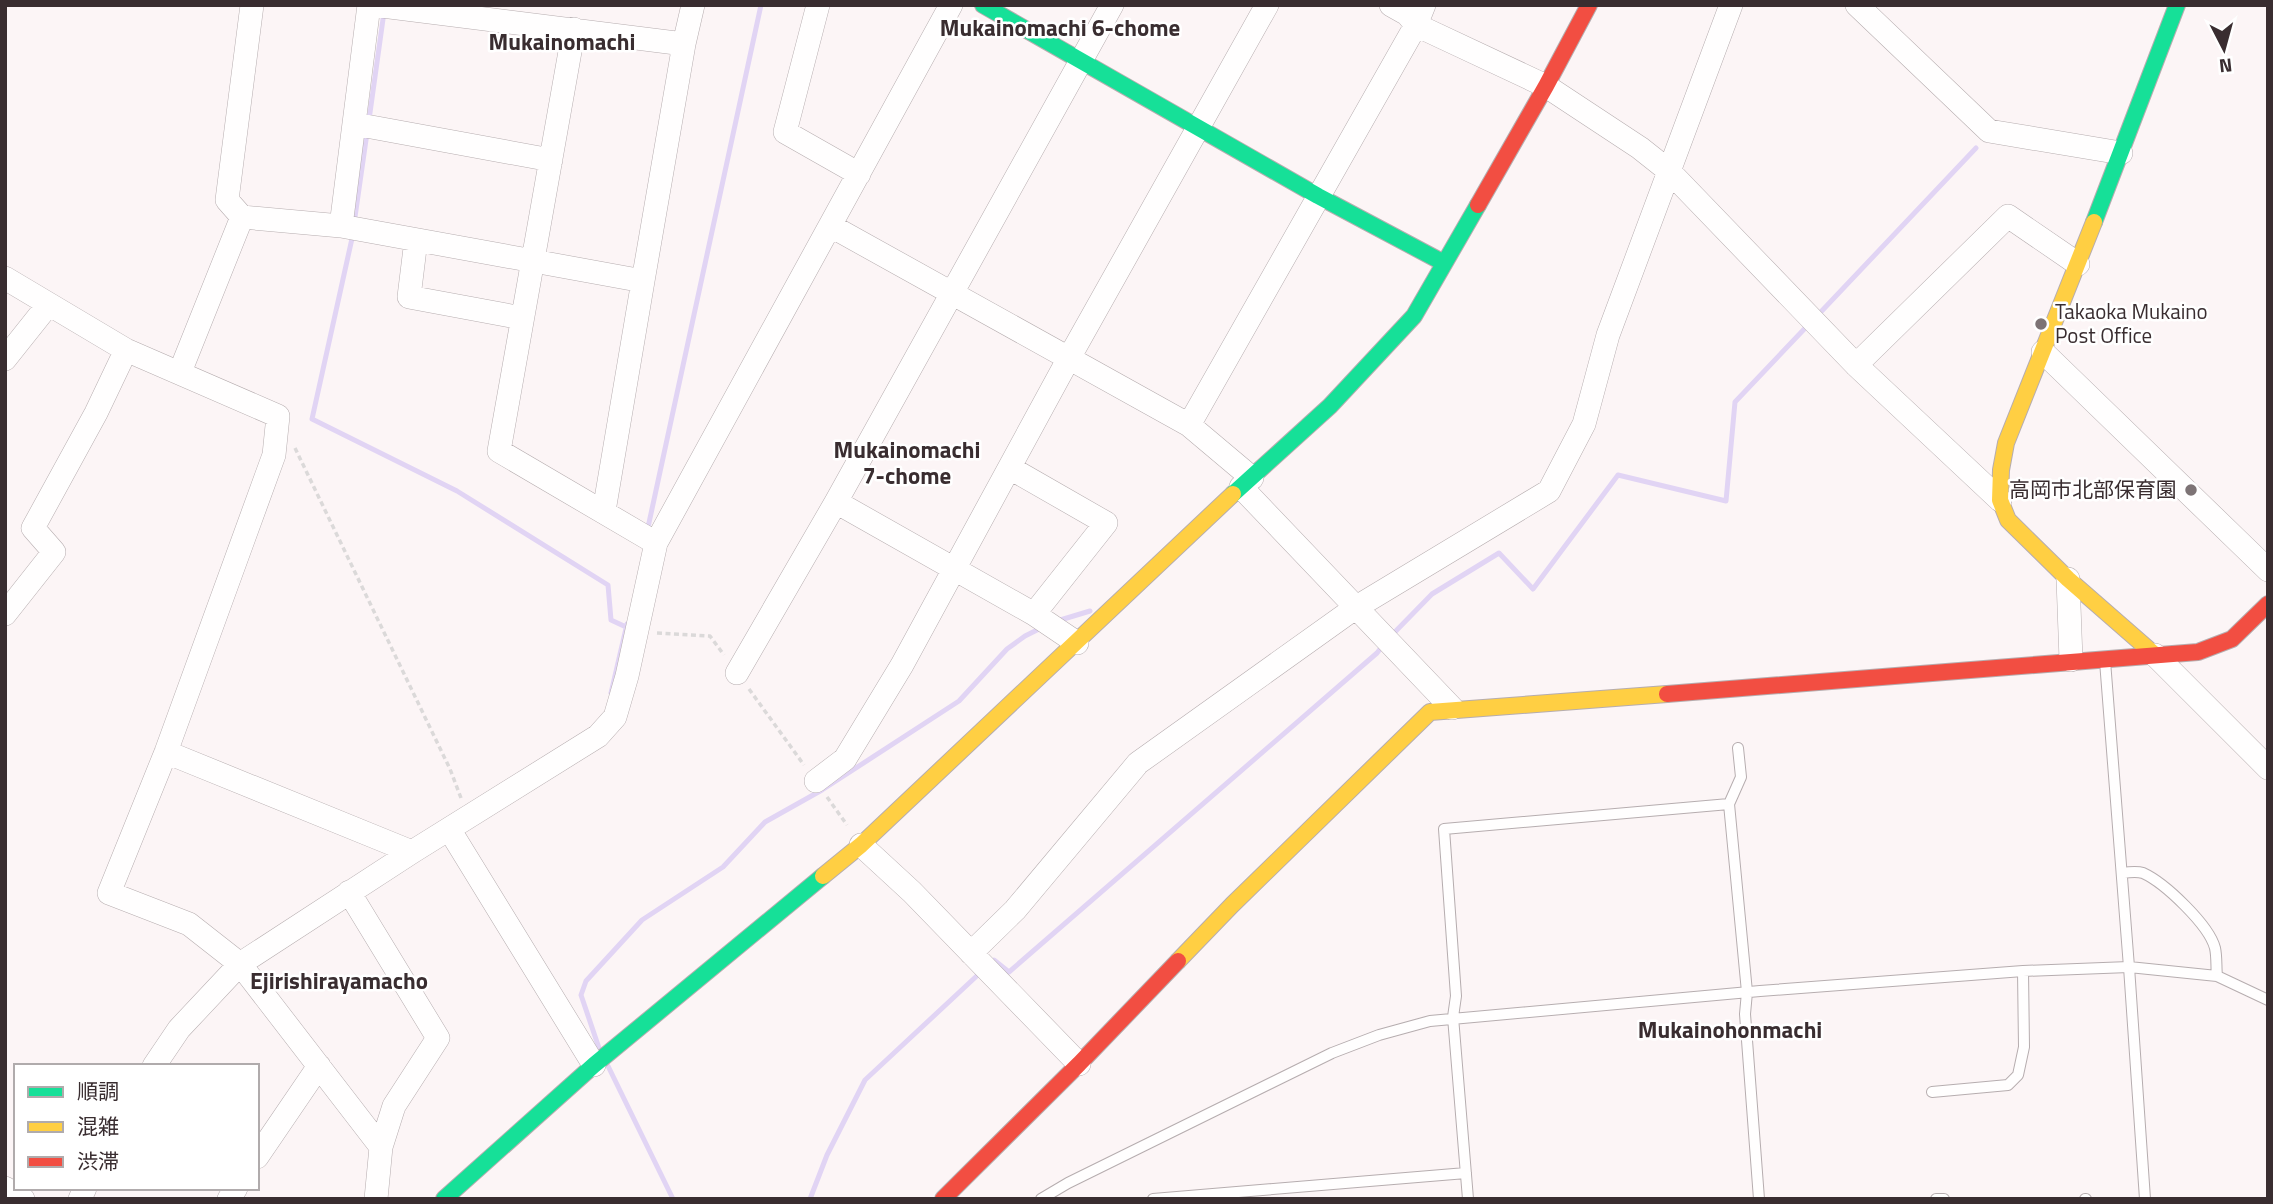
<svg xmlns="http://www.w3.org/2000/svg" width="2273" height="1204" font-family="'Titillium Web','Noto Sans JP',sans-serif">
<rect width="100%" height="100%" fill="#fcf5f6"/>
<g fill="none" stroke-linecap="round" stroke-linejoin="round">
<path stroke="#e1d4f4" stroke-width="5" d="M369 120 384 12
M354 224 367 133
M353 234 312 419 457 491 608 585 611 620 626 627
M1817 316 1976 148
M647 532 761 5
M1057 621 1090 611
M1390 637 1432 594 1499 553 1533 589 1618 475 1726 501 1735 402 1810 323
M611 693 627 624
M989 965 994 960 1009 972 1377 653 1384 644
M599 1048 581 995 586 981 642 920 723 867 765 822 822 790 959 701 1007 649 1025 636 1041 628
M608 1066 673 1199
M810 1199 827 1155 865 1080 981 972"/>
<g stroke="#b6adaf" stroke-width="12">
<path id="lane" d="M2105 661 2129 967 2145 1199
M1738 748 1741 777 1729 804 1747 992 1745 1014 1759 1199
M2122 873C2129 872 2137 871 2143 873 2165 883 2209 925 2215 948 2217 957 2216 967 2217 976
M1932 1092 2008 1085 2018 1075 2024 1047 2023 971
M1041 1199 1068 1183 1332 1053 1379 1035 1430 1021 1760 991 2023 971 2129 967 2217 976 2268 1000
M1153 1199 1466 1173
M1468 1199 1453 1017 1456 996 1444 829 1729 804
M1936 1199H1944
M2085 1199H2086"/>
</g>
<g stroke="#b6adaf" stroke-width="24">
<path id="street" d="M252 5 227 200 242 217 341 226 369 5
M374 5 684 44
M818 5 785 132 859 174
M1391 5 1407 14 1416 25 1546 86 1640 148 1669 171 1856 365 2000 500
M1857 5 1989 131 2121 153
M574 29 499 451 656 543
M355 124 551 160
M341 226 643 281 684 44 693 5
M831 226 1189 425 1252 478
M416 240 409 297 522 318
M5 278 126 350 278 416 274 455 166 752 109 893 189 924 240 964 381 1147 376 1199
M2043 352 2268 570
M5 359 48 305
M1856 365 2008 216 2078 264
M180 372 242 217
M1189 425 1416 25 1424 5
M1010 468 1106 523 1034 614
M1241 487 1452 708
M836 502 1034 614 1077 643
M604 511 643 281
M2068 579 2071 660
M5 614 54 552 33 528 96 413 126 350
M2155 655 2268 768
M737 673 836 502 1112 5
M166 752 412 852
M816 781 845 759 902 665 1069 358 1267 5
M449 829 594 1065
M861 845 912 892 1079 1064
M349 892 438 1038 394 1106 381 1147
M971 953 1015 910 1138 763 1355 608 1549 491 1584 424 1608 335 1731 5
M154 1066 179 1029 240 964 412 852 598 736 615 717 627 676 656 543 951 5
M257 1157 319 1066
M5 1188 23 1199
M80 1199 85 1188
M229 1199 236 1188"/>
</g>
<g stroke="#b6adaf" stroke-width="18">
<path id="fast" d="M983 5 1318 196 1444 263
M2094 222 2177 5
M1233 494 1330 406 1414 316 1478 205
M444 1199 594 1065 823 876"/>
</g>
<g stroke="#b6adaf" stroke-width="18">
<path id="slow" d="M2094 222 2006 443 2001 470 2000 500 2008 520 2068 579 2155 655
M823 876 861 845 1233 494
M1178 961 1232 905 1430 712 1667 694"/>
</g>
<g stroke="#b6adaf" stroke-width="18">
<path id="jam" d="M1478 205 1546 86 1589 5
M1667 694 2198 652 2232 639 2268 604
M943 1199 1079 1064 1178 961"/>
</g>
<path stroke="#dbd9d9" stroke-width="3.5" stroke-dasharray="5 3.5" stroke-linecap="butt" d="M295 448 450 769 461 798
M657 633 710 636 724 655
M749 689 804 765
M827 797 847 825"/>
<use href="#lane" stroke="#fffefe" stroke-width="10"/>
<use href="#street" stroke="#fffefe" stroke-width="23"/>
<use href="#fast" stroke="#16e098" stroke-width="16"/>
<use href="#slow" stroke="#ffcf43" stroke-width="16"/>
<use href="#jam" stroke="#f24e42" stroke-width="16"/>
</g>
<g fill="#7d7375" stroke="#fff" stroke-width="2.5">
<circle cx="2041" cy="324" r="7"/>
<circle cx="2191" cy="490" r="7"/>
</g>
<g text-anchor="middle" stroke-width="5" stroke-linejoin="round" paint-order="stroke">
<g font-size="21" fill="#392d30" stroke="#fff" text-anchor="start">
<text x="2055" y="319">Takaoka Mukaino<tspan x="2055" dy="24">Post Office</tspan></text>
<text x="2177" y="497" text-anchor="end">高岡市北部保育園</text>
</g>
<g font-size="23" font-weight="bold" fill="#392d30" stroke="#fff">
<text x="1060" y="36">Mukainomachi 6-chome</text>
<text x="562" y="50">Mukainomachi</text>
<text x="907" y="458">Mukainomachi<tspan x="907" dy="26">7-chome</tspan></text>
<text x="339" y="989">Ejirishirayamacho</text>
<text x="1730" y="1038">Mukainohonmachi</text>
</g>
</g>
<rect width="2273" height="1204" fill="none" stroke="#392d30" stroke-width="14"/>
<rect x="14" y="1064" width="245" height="126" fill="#ffffff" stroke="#b0abac" stroke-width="2"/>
<rect x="28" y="1087" width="35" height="10" fill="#16e098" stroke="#b0abac" stroke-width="2"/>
<text x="77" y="1099" font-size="21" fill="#392d30">順調</text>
<rect x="28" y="1122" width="35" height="10" fill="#ffcf43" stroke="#b0abac" stroke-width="2"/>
<text x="77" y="1134" font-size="21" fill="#392d30">混雑</text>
<rect x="28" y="1157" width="35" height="10" fill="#f24e42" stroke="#b0abac" stroke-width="2"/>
<text x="77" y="1169" font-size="21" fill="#392d30">渋滞</text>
<g transform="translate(2224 49) rotate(174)" stroke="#ffffff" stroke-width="5" paint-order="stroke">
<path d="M0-5L12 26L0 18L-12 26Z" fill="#392d30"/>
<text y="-10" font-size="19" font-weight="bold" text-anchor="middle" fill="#392d30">N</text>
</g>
</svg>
